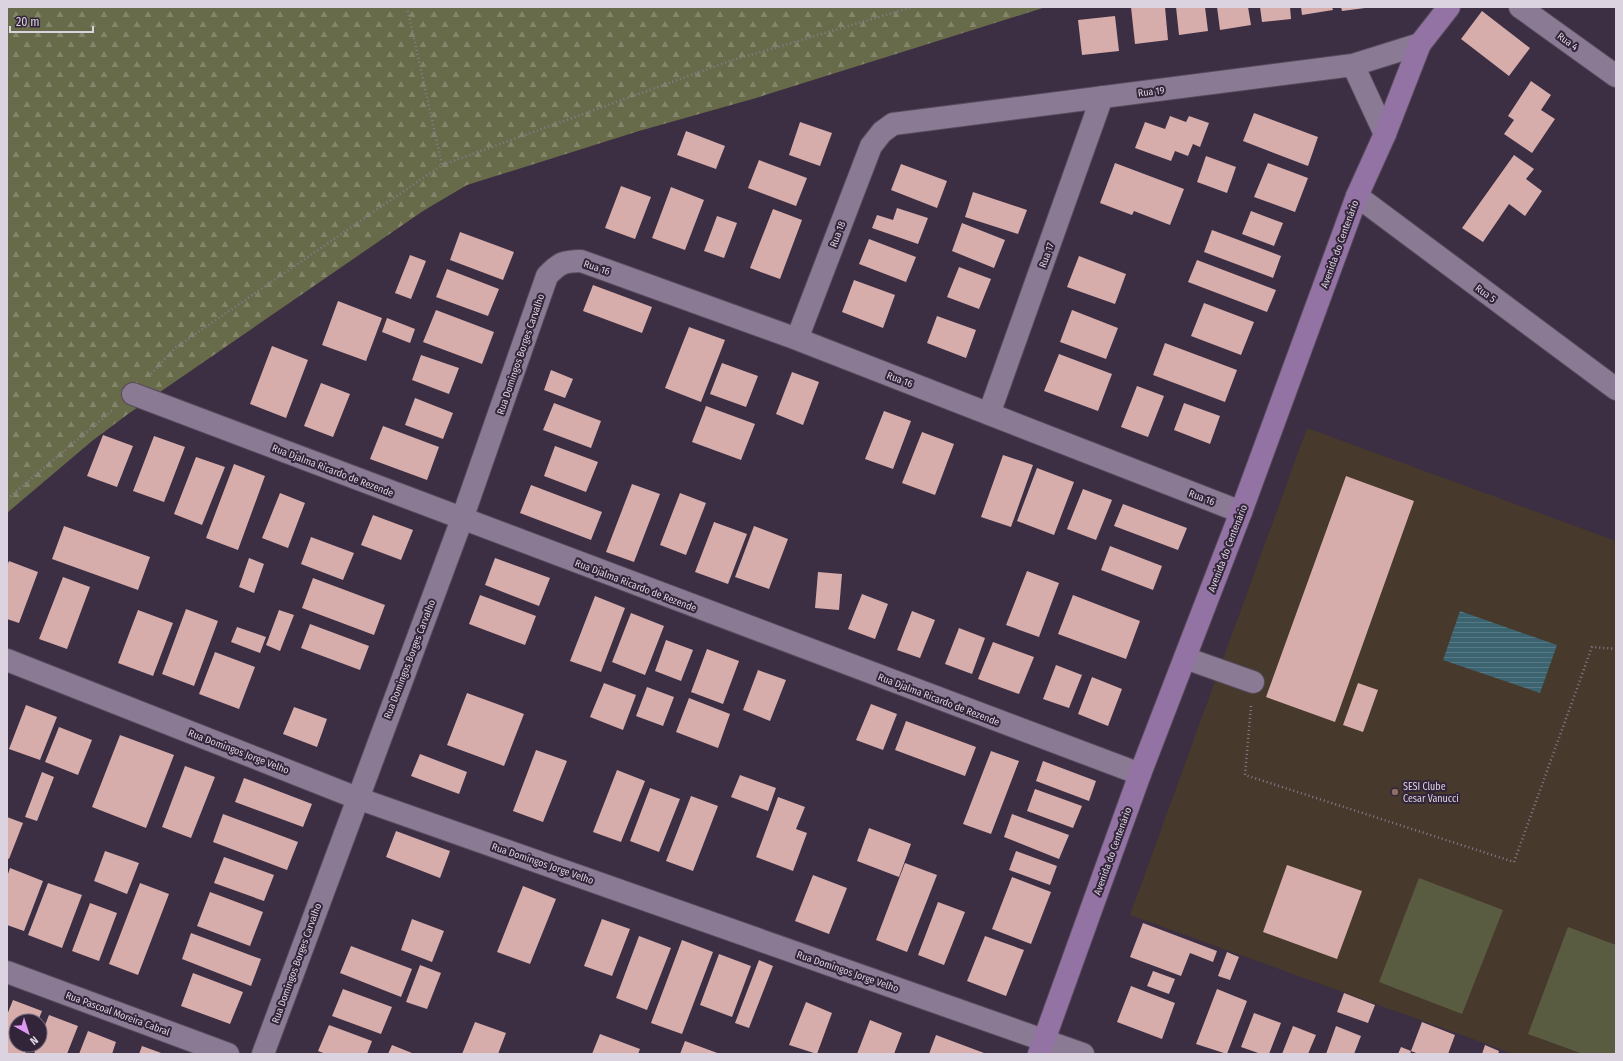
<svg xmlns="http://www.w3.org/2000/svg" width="1623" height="1061" font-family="'Fira Sans Condensed',sans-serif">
<defs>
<pattern id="forest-firs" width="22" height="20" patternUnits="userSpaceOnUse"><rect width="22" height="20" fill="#686b49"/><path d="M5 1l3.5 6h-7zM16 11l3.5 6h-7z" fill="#84866c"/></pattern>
<pattern id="water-rules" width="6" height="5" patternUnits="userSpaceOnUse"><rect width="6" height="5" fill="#3b6470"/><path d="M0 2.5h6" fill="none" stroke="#577984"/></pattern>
</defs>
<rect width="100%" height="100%" fill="#3c2e43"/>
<path fill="#47392c" d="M1307 428 1616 541V1054H1514L1130 915Z"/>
<path fill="url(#forest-firs)" d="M7 7H1046L756 98 639 131 467 185 423 211 128 414 92 441 7 513Z"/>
<path fill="#5a5c42" d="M1419 878 1503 910 1462 1014 1379 982Z
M1568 927 1616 945V1054H1583L1528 1034Z"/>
<path fill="url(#water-rules)" d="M1460 611 1557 645 1540 693 1443 660Z"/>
<path fill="#d7adab" d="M1131 7H1165L1168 40 1135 44Z
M1176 7H1205L1208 31 1179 35Z
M1217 7H1248L1251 25 1220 30Z
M1260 7H1290L1291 19 1262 22Z
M1301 7H1332L1333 10 1302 15Z
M1341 7H1365V8L1342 11Z
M1482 11 1530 48 1509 76 1461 39Z
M1115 16 1119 51 1082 55 1078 20Z
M1531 81 1551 95 1541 110 1555 119 1532 153 1504 134 1514 120 1508 116Z
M1254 113 1318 137 1308 166 1243 141Z
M1170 116 1186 122 1189 116 1209 123 1200 147 1193 144 1188 156 1175 151 1171 161 1135 148 1145 122 1165 129Z
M800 122 832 133 820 166 789 155Z
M686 131 725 146 716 169 677 155Z
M1514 155 1534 169 1526 179 1542 191 1525 216 1509 204 1483 242 1462 228Z
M1206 156 1236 167 1227 193 1197 182Z
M759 160 807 178 796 206 748 188Z
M1115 163 1184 189 1170 225 1134 211 1132 215 1100 203Z
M1268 163 1308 178 1295 212 1254 197Z
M901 164 947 181 937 208 891 190Z
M621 186 651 197 635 239 605 228Z
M671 187 704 200 685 250 652 238Z
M973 192 1027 210 1018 234 965 217Z
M897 208 928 218 918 244 872 228 877 215 893 220Z
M773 209 802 220 780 279 750 268Z
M1251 211 1283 223 1274 246 1242 234Z
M717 216 737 223 724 258 704 251Z
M962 223 1005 240 994 268 952 251Z
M1212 230 1281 256 1273 278 1204 252Z
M460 232 514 252 503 280 450 260Z
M869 239 916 257 906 282 859 264Z
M410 255 426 261 411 299 395 293Z
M1079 256 1126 274 1115 304 1067 287Z
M1197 260 1276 290 1267 312 1188 282Z
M959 267 991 279 979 309 947 297Z
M447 269 499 289 488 316 436 297Z
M854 280 895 295 883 328 842 312Z
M593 285 652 307 642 333 583 311Z
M338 301 382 318 366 361 322 345Z
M1204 303 1254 322 1241 355 1191 336Z
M436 310 494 332 482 364 423 342Z
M1072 310 1118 328 1106 359 1060 342Z
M937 316 976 330 966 358 927 343Z
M387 318 415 329 410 343 382 332Z
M689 327 725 340 701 402 665 388Z
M1165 343 1237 370 1225 402 1153 375Z
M272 346 308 360 286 418 250 404Z
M1059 354 1112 374 1098 411 1044 391Z
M421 355 459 368 449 394 412 380Z
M722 363 758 376 746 407 710 394Z
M551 370 573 379 565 398 544 390Z
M792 372 819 382 803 425 776 414Z
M321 383 350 394 333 437 304 426Z
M1137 386 1164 396 1148 437 1121 427Z
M415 398 453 413 443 439 405 425Z
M554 403 601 421 591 448 543 430Z
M1184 403 1220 416 1210 444 1174 430Z
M706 406 755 424 741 460 692 442Z
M884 411 911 421 893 469 865 459Z
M383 426 439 447 427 480 370 459Z
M922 432 954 444 935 495 902 483Z
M103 435 133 446 117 487 87 476Z
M154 436 185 447 164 502 133 491Z
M555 446 598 462 586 492 544 476Z
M1003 455 1033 465 1011 527 981 517Z
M196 457 225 467 202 525 174 514Z
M234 464 265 476 238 550 206 538Z
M1037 468 1074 482 1054 535 1017 521Z
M1346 476 1414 501 1335 722 1266 697Z
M632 484 660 494 634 562 606 552Z
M531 485 602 512 591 540 520 513Z
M1083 489 1112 500 1096 540 1067 529Z
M280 493 305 503 288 548 262 538Z
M680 493 706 503 686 555 660 545Z
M1123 504 1187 528 1178 550 1114 526Z
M373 515 413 530 401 560 361 545Z
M714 522 747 534 728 584 695 572Z
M64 526 150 557 138 590 52 559Z
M754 526 788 539 769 589 735 577Z
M311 537 354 553 343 580 301 564Z
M1110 546 1162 566 1153 590 1101 570Z
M249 558 264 564 254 593 239 587Z
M495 558 550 578 539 606 485 585Z
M9 561 38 572 19 623 7 619V566Z
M1027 571 1059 583 1039 637 1006 625Z
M818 572 842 574 839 610 815 608Z
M63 577 90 587 67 649 39 639Z
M313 578 385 605 374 635 302 608Z
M862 594 888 604 875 639 848 629Z
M480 595 536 616 525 645 469 624Z
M1073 595 1140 621 1126 659 1058 634Z
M595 596 625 608 601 672 570 661Z
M186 609 218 621 194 686 162 674Z
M138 610 173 623 153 676 118 663Z
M279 610 294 615 280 651 266 645Z
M912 611 935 620 920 658 897 650Z
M631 613 664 626 645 675 612 662Z
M310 624 369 646 360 670 301 648Z
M237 627 266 637 260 653 231 642Z
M959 628 985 638 972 674 945 664Z
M666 640 693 650 681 681 655 671Z
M993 642 1034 657 1019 694 978 679Z
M707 649 739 661 723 704 691 692Z
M215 652 255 667 239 709 199 694Z
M1056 665 1082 675 1069 708 1043 699Z
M758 670 786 680 770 721 743 710Z
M1092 677 1122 689 1108 726 1078 714Z
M604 683 636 695 623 730 590 717Z
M1358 683 1378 690 1363 732 1343 725Z
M647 687 674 697 663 726 636 716Z
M467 693 524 714 504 766 447 745Z
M689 698 730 714 718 748 676 732Z
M871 704 897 714 883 750 856 740Z
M26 705 57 717 40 760 9 749Z
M294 707 327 719 317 747 283 734Z
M906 721 976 747 965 776 895 750Z
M59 727 92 740 78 775 45 762Z
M120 735 174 755 146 828 92 807Z
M536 750 567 761 543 822 513 811Z
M991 751 1019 761 991 834 963 824Z
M420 754 467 772 459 794 411 776Z
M1043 761 1096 781 1089 801 1036 781Z
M185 766 215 777 191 838 162 827Z
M617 770 645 781 621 842 593 832Z
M42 772 54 777 37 821 25 817Z
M740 775 776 788 768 811 731 797Z
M244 778 312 804 303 827 235 802Z
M650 788 680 799 659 852 630 841Z
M1035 789 1082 806 1073 828 1027 811Z
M691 796 718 806 693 871 666 861Z
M778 797 805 807 796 829 807 833 793 871 756 857Z
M223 814 298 842 287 870 213 842Z
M1012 814 1069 835 1059 859 1004 837Z
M7 817 23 823 9 859 7 858Z
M869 828 911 844 899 877 857 861Z
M396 831 450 851 440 878 386 857Z
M105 851 139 863 127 894 94 881Z
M1016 851 1057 866 1050 885 1009 870Z
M224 857 274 875 264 901 214 883Z
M905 863 937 875 907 952 876 940Z
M1287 865 1362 891 1337 959 1263 932Z
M10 868 43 881 24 931 7 925V877Z
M813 875 847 888 829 934 795 921Z
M1012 877 1051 892 1031 944 992 929Z
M48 883 82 895 62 948 28 935Z
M140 883 169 894 138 975 109 964Z
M523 886 556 899 530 964 497 952Z
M210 892 263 912 250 946 197 926Z
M938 902 965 912 944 965 918 955Z
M90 903 117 913 99 961 72 951Z
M412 919 444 931 432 962 401 950Z
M602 919 630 929 612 976 584 966Z
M1143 923 1217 951 1213 962 1190 953 1181 976 1130 957Z
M191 933 261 959 251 986 182 959Z
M639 936 671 948 647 1010 616 998Z
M985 936 1024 950 1006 996 967 981Z
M682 940 713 952 682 1034 651 1023Z
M351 946 412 969 401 997 340 973Z
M1227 952 1239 957 1230 980 1218 976Z
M719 954 751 966 732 1017 700 1005Z
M759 960 773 966 749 1028 735 1023Z
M420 965 441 973 427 1009 406 1002Z
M1153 971 1175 979 1169 994 1147 986Z
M193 973 243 992 230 1024 181 1006Z
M1131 986 1175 1003 1162 1039 1117 1022Z
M343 989 392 1007 381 1034 332 1016Z
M1217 989 1247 1001 1227 1054 1196 1044Z
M1344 993 1375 1005 1368 1023 1337 1012Z
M13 1000 42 1011 38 1021H16V1045H29L25 1054H7V1015Z
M806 1002 832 1013 817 1054 789 1045Z
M1254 1013 1281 1023 1269 1054H1261L1241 1047Z
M49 1015 78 1026 67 1054H34L37 1045H40V1038Z
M870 1020 902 1033 894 1054H857Z
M475 1022 506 1033 498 1054H462Z
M1422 1022 1455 1035 1448 1054H1419L1411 1051 1410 1054H1398L1401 1047 1411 1051Z
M329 1025 372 1041 367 1054H326L318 1051Z
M1293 1026 1316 1035 1308 1054H1282Z
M1336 1026 1361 1036 1354 1054H1326Z
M88 1031 116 1042 112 1054H79Z
M600 1034 640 1049 638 1054H592Z
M936 1035 984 1053 983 1054H929Z
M685 1041 720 1054H680Z
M392 1045 412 1053V1054H388Z
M1485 1045 1499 1051 1498 1054H1482Z
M142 1046 164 1054H139Z"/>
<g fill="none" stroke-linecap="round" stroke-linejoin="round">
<g stroke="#574b5d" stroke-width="24">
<path id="street" d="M1520 7 1616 76
M1353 65 1385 134
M1357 196 1616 389
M797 339 871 146 882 132 893 124 1353 65 1420 44
M133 394 1140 774
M989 414 1102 97
M1185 658 1253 682
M7 660 357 798 1083 1054
M7 972 228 1054
M263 1054 462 519 547 276C559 263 564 261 581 261L797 339 1241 512"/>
</g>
<g stroke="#574b5d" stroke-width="24">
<path id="secondary" d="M1039 1054 1140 774 1241 512 1357 196 1385 134 1420 44 1449 7"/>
</g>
<path stroke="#877c8d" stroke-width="2.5" stroke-dasharray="1 3" stroke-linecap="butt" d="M407 7 442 165
M151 374 175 348 442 165 730 61 913 7
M7 499 114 409
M1251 706 1245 775 1514 862 1592 647 1616 649"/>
<use href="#street" stroke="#8b7a93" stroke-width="22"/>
<use href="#secondary" stroke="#9373a3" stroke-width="22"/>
</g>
<circle fill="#8d6e63" stroke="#322439" stroke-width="1.5" cx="1395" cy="792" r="4"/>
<g text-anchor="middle" stroke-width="4" stroke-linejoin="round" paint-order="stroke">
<g font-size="10" fill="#dcd3e1" stroke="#322439">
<text transform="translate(1568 41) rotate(36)" y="4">Rua 4</text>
<text transform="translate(1151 91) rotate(-7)" y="4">Rua 19</text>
<text transform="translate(837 234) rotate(-69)" y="4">Rua 18</text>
<text transform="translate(1339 244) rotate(-70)" y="4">Avenida do Centenário</text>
<text transform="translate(1046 255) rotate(-70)" y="4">Rua 17</text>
<text transform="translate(597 267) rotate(19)" y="4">Rua 16</text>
<text transform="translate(1486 293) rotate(37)" y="4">Rua 5</text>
<text transform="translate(520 354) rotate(-71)" y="4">Rua Domingos Borges Carvalho</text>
<text transform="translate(900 379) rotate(21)" y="4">Rua 16</text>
<text transform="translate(333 470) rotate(21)" y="4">Rua Djalma Ricardo de Rezende</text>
<text transform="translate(1202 497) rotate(21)" y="4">Rua 16</text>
<text transform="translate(1227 548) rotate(-69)" y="4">Avenida do Centenário</text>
<text transform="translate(636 585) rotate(21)" y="4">Rua Djalma Ricardo de Rezende</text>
<text transform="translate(409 659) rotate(-69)" y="4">Rua Domingos Borges Carvalho</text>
<text transform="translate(939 699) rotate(21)" y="4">Rua Djalma Ricardo de Rezende</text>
<text transform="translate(239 751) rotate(21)" y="4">Rua Domingos Jorge Velho</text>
<text transform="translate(1112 851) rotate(-70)" y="4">Avenida do Centenário</text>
<text transform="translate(543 863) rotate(19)" y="4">Rua Domingos Jorge Velho</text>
<text transform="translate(296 963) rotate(-70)" y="4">Rua Domingos Borges Carvalho</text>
<text transform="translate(848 971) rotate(19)" y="4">Rua Domingos Jorge Velho</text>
<text transform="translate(118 1013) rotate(20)" y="4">Rua Pascoal Moreira Cabral</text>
</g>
<g font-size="10" fill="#dcd3e1" stroke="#322439" text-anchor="start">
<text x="1403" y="790">SESI Clube<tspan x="1403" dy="12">Cesar Vanucci</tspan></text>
</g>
</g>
<rect width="1623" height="1061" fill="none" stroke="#dcd3e1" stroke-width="16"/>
<g transform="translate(28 1033) rotate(141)"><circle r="19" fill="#322439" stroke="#766a7c"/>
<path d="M0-3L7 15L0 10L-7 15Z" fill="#de98f2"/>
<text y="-6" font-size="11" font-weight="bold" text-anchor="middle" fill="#dcd3e1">N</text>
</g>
<path d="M10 26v6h83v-6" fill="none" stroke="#dcd3e1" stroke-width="2"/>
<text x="16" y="26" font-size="12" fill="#dcd3e1" stroke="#322439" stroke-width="3" paint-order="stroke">20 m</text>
</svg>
